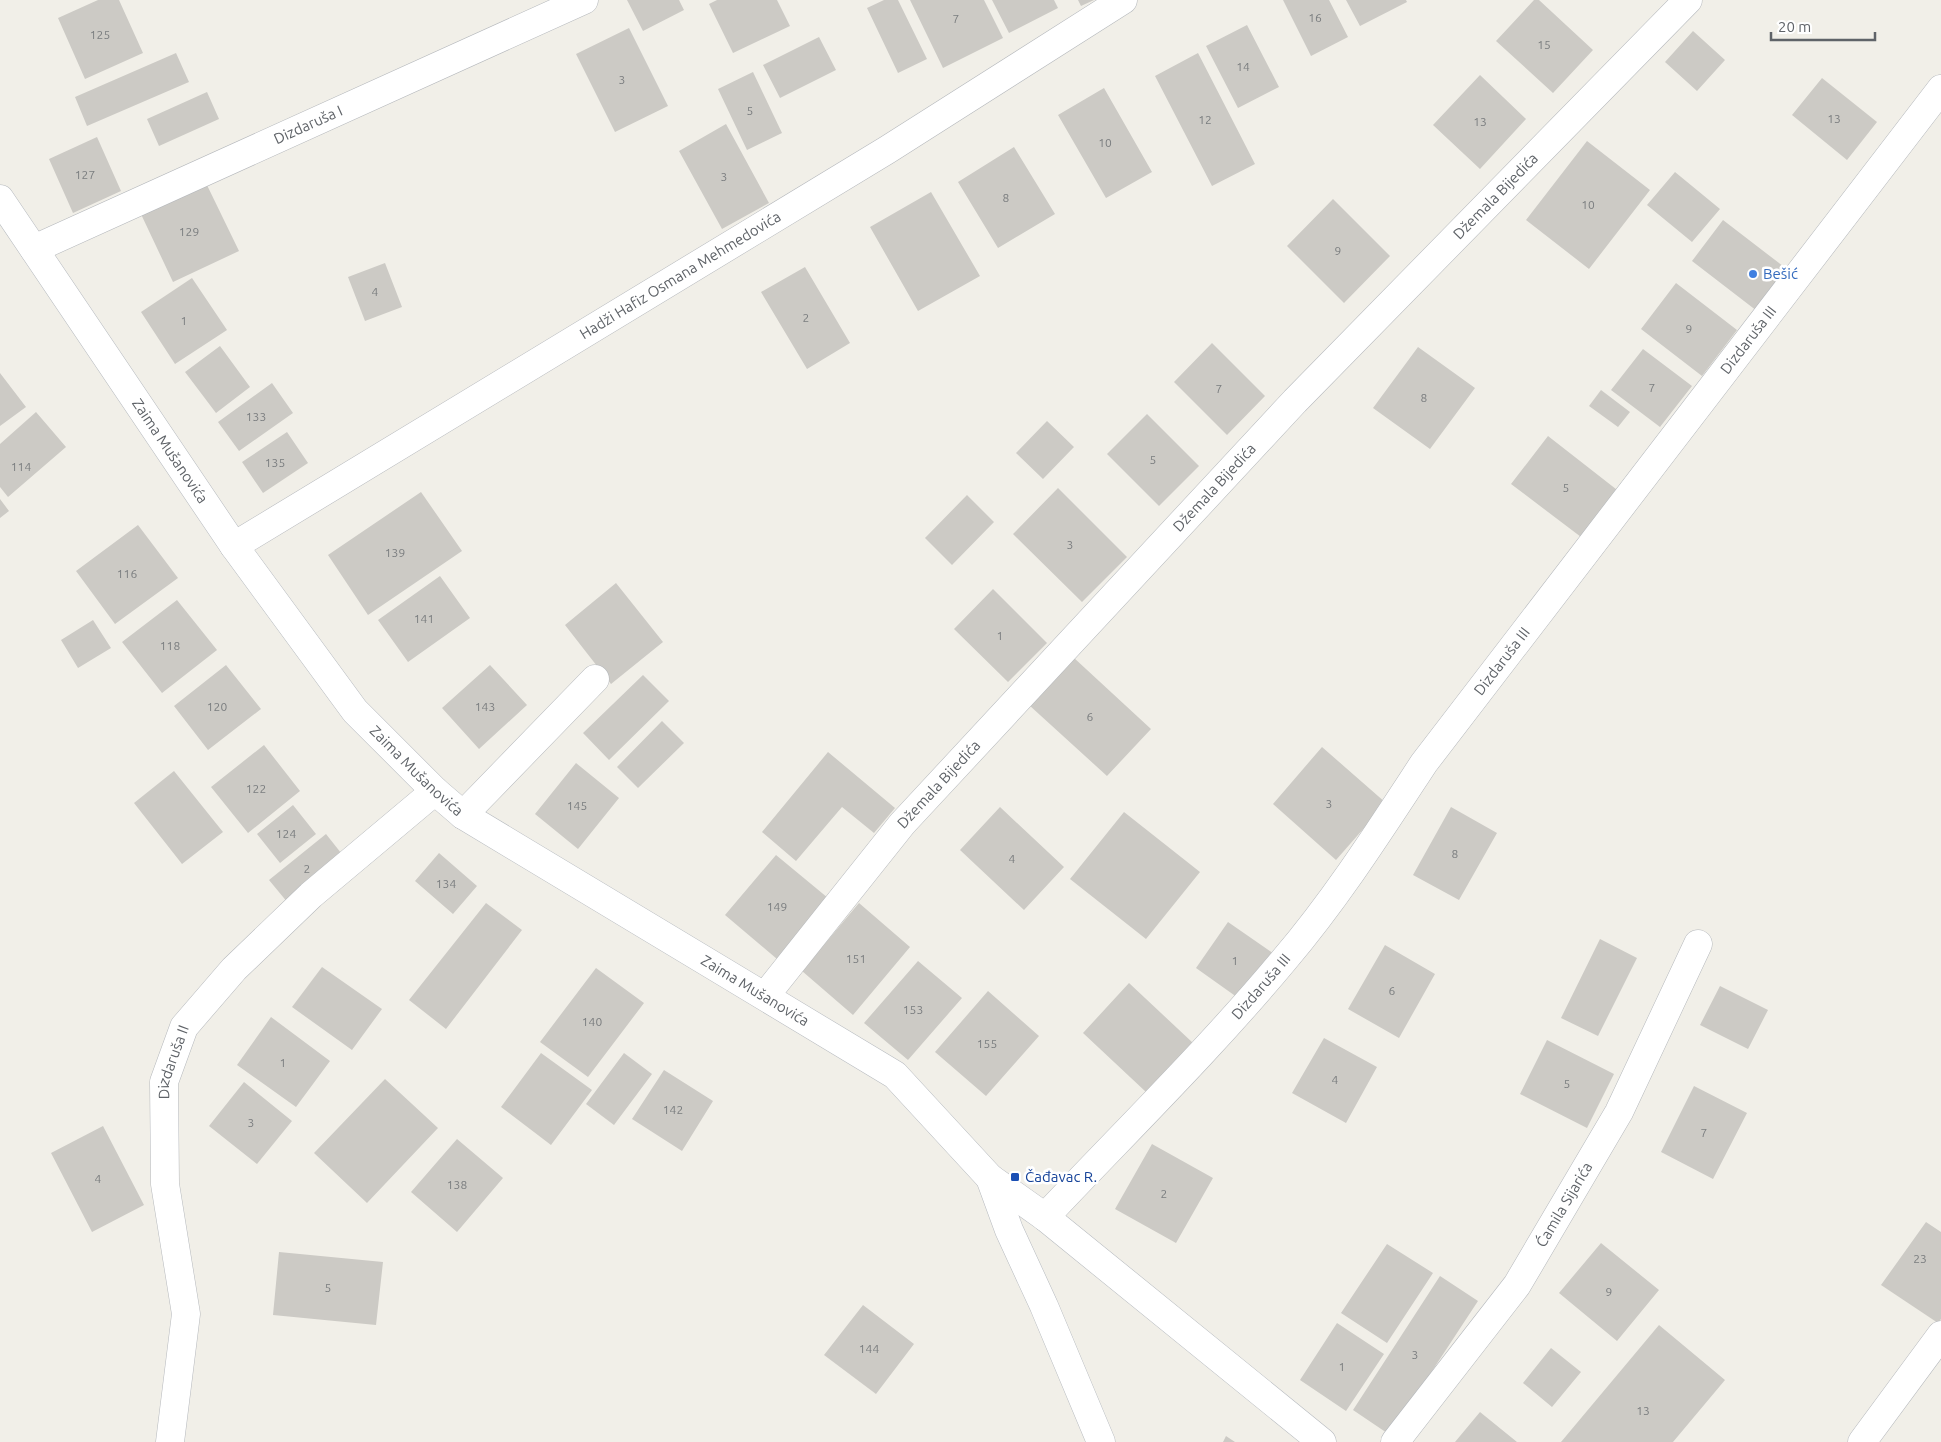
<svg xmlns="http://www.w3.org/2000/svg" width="1941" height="1442" font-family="Ubuntu,sans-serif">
<rect width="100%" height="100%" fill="#f1efe8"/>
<path fill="#cccac5" d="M98 0H119L143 53 85 79 58 18Z
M627 0H679L684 10 643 31Z
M717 0H777L790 26 733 53 709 4Z
M884 0H898L927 59 898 73 867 8Z
M910 0H984L1003 38 943 68Z
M992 0H1054L1058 8 1009 33Z
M1078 0H1094L1081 6Z
M1283 0H1329L1348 37 1311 56Z
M1346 0H1406L1407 2 1360 26Z
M1534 0H1539L1593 50 1553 93 1496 41Z
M1247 25 1279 87 1238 108 1206 46Z
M629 28 668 106 615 132 576 54Z
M1693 31 1725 60 1697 91 1665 62Z
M819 37 836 70 780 98 763 65Z
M176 53 189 82 87 126 75 97Z
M1198 53 1255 164 1212 186 1155 76Z
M753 72 782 133 747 150 718 89Z
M1480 75 1526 119 1480 169 1433 125Z
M1822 78 1877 122 1847 160 1792 115Z
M1104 88 1152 172 1106 198 1058 115Z
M207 92 219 119 159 146 147 119Z
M726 124 769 203 722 229 679 151Z
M97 137 121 191 73 213 49 159Z
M1587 141 1650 190 1589 269 1526 220Z
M1014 147 1055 214 998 248 958 182Z
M1675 172 1720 209 1692 242 1647 205Z
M205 181 239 251 173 282 140 212Z
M931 192 980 276 918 311 870 227Z
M1333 199 1390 256 1344 303 1287 246Z
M1723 220 1788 270 1757 311 1692 261Z
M385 263 402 307 365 321 348 277Z
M805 267 850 343 807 369 761 292Z
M192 278 227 330 175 364 141 312Z
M1676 283 1737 330 1702 376 1641 329Z
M1212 343 1265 396 1227 435 1174 382Z
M220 346 250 387 216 413 185 372Z
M1418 347 1475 388 1430 449 1373 408Z
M1643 349 1692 386 1660 427 1611 390Z
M0 373 26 407 0 426Z
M272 383 293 413 239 451 218 422Z
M1601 390 1630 412 1618 427 1589 406Z
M36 412 66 447 8 497 0 487V444Z
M1147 414 1199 466 1159 506 1107 454Z
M1047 421 1074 447 1043 479 1016 453Z
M287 432 308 463 263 493 242 462Z
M1548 436 1621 493 1585 540 1511 484Z
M1058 488 1127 557 1082 602 1013 534Z
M421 492 462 551 368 615 328 555Z
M967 495 994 522 952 565 925 538Z
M0 499 9 511 0 518Z
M138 525 178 578 115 624 76 571Z
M440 576 470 618 408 662 378 620Z
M616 583 663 642 611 684 565 625Z
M993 589 1047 643 1008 682 954 629Z
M177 600 217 650 162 693 122 642Z
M93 620 111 648 78 668 61 640Z
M1073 657 1151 729 1107 776 1029 705Z
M226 665 261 709 208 750 174 706Z
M490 665 527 705 479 749 442 708Z
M643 675 669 701 609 760 583 733Z
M662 721 684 743 638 788 617 767Z
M264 745 300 791 248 833 211 787Z
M1322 747 1386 803 1336 860 1273 804Z
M828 752 895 808 874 833 842 807 796 861 762 832Z
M576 763 619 798 578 849 535 814Z
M174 771 223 832 182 864 134 803Z
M293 805 316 834 280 863 257 834Z
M1000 807 1064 867 1024 910 960 850Z
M1451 807 1497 833 1459 900 1413 875Z
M1124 812 1200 872 1146 939 1070 879Z
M326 834 345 858 288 903 269 880Z
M439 853 477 886 453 914 415 881Z
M776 855 828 898 777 959 725 915Z
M486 903 522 930 446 1029 409 1000Z
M859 903 910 947 853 1015 802 971Z
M1228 922 1274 954 1241 1000 1196 968Z
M1600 939 1637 958 1598 1036 1561 1018Z
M1385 945 1435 974 1399 1038 1348 1009Z
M918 961 962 998 908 1060 864 1023Z
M322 967 382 1009 352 1050 292 1007Z
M596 968 644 1003 588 1077 540 1042Z
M1129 983 1193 1043 1146 1092 1083 1033Z
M1720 986 1768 1010 1748 1049 1700 1025Z
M988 991 1039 1036 986 1096 935 1052Z
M271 1017 330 1061 296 1107 237 1065Z
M1324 1038 1377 1067 1346 1123 1292 1093Z
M1547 1040 1614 1074 1587 1128 1520 1094Z
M541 1053 592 1090 551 1145 501 1107Z
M624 1053 652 1074 614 1125 586 1104Z
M664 1070 713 1101 682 1151 632 1119Z
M385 1079 438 1128 367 1203 314 1153Z
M244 1082 292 1121 257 1164 209 1126Z
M1694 1086 1747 1113 1713 1179 1661 1152Z
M103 1126 144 1205 92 1232 51 1153Z
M457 1139 503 1178 457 1232 411 1192Z
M1152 1144 1213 1178 1176 1243 1115 1209Z
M1926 1222 1941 1232V1319L1938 1323 1881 1285Z
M1601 1243 1659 1290 1617 1341 1559 1293Z
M1387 1244 1433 1273 1387 1343 1341 1313Z
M279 1252 383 1262 376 1325 273 1315Z
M1440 1276 1478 1301 1390 1435 1353 1410Z
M863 1305 914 1344 876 1394 824 1355Z
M1337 1323 1384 1354 1346 1411 1300 1380Z
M1659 1325 1725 1380 1673 1442H1561Z
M1551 1348 1581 1372 1552 1407 1523 1383Z
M1480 1412 1517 1442H1455Z
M1226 1436 1235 1442H1223Z"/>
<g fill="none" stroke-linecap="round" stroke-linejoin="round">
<g stroke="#b5b8bc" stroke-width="29">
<g id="street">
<path id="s1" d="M34 249 584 0"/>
<path id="s2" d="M234 546 887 150 1123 0"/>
<path d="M463 815 595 679"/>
<path id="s3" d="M765 996 902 824 1295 401 1688 0"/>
<path id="s4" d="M1045 1217C1125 1132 1209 1050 1284 960 1336 899 1380 830 1424 763L1941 89"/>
<path id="s5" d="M170 1442 186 1314 165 1184 164 1082 184 1027 234 969 311 895 435 791"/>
<path id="s6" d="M1395 1442 1517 1285 1619 1112 1698 944"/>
<path d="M1862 1442 1941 1335"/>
</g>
</g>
<g stroke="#b6babf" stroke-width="29">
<g id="secondary">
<path id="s7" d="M0 199 234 546 355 711 435 791 463 815 895 1075 990 1178 1045 1217 1322 1442"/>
<path d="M990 1178 1009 1230 1044 1306 1101 1442"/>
</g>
</g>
<use href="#street" stroke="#fff" stroke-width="28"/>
<use href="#secondary" stroke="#fff" stroke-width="28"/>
</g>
<circle fill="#3f7fe0" stroke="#fff" stroke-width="2" cx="1753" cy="274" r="5"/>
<rect fill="#1a4fb4" stroke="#fff" stroke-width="2" x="1010" y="1172" width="10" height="10" rx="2.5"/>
<g text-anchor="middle" stroke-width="5" stroke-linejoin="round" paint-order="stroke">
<g font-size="12" fill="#7a7d7f">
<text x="1315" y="22">16</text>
<text x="956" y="23">7</text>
<text x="100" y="39">125</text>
<text x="1544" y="49">15</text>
<text x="1243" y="71">14</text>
<text x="622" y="84">3</text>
<text x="750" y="115">5</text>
<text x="1834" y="123">13</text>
<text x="1205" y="124">12</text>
<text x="1480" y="126">13</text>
<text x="1105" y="147">10</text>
<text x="85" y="179">127</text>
<text x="724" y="181">3</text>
<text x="1006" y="202">8</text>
<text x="1588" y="209">10</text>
<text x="189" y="236">129</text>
<text x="1338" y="255">9</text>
<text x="375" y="296">4</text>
<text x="806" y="322">2</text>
<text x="184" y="325">1</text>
<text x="1689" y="333">9</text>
<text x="1652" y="392">7</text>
<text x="1219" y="393">7</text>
<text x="1424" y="402">8</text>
<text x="256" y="421">133</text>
<text x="1153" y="464">5</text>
<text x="275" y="467">135</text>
<text x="21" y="471">114</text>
<text x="1566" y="492">5</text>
<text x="1070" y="549">3</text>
<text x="395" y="557">139</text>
<text x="127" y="578">116</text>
<text x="424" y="623">141</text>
<text x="1000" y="640">1</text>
<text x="170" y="650">118</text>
<text x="217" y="711">120</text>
<text x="485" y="711">143</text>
<text x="1090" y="721">6</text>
<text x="256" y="793">122</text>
<text x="1329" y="808">3</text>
<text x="577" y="810">145</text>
<text x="286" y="838">124</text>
<text x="1455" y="858">8</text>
<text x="1012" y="863">4</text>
<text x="307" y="873">2</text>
<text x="446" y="888">134</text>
<text x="777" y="911">149</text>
<text x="856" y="963">151</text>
<text x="1235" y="965">1</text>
<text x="1392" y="995">6</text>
<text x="913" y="1014">153</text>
<text x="592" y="1026">140</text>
<text x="987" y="1048">155</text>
<text x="283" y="1067">1</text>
<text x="1335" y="1084">4</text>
<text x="1567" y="1088">5</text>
<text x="673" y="1114">142</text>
<text x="251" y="1127">3</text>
<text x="1704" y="1137">7</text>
<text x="98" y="1183">4</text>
<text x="457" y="1189">138</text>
<text x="1164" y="1198">2</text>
<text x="1920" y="1263">23</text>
<text x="328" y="1292">5</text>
<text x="1609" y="1296">9</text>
<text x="869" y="1353">144</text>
<text x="1415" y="1359">3</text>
<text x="1342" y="1371">1</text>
<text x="1643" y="1415">13</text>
</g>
<g font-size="15" fill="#5f6368" stroke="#fff">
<text dy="5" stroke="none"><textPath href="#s1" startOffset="301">Dizdaruša I</textPath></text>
<text dy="5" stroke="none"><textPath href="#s3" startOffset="1084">Džemala Bijedića</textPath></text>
<text dy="5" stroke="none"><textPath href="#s2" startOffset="522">Hadži Hafiz Osmana Mehmedovića</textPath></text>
<text dy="5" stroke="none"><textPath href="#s4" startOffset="1126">Dizdaruša III</textPath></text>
<text dy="5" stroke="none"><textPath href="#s7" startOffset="304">Zaima Mušanovića</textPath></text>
<text dy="5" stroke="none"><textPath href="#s3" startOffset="679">Džemala Bijedića</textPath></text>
<text dy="5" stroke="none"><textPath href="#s4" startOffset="721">Dizdaruša III</textPath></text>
<text dy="5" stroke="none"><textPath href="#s7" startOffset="709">Zaima Mušanovića</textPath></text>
<text dy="5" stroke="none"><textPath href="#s3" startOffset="274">Džemala Bijedića</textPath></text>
<text dy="5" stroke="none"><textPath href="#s4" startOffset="316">Dizdaruša III</textPath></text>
<text dy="5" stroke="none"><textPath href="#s7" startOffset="1114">Zaima Mušanovića</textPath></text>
<text dy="5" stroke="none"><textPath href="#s5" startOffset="384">Dizdaruša II</textPath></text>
<text dy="5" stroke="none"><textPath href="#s6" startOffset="292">Ćamila Sijarića</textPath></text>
</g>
<g font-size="15" fill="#366cbe" stroke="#fff" text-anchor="start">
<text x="1763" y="279">Bešić</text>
</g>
<g font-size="15" fill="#164399" stroke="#fff" text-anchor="start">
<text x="1025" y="1182">Čađavac R.</text>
</g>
</g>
<path d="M1771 32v8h104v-8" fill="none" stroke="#5f6368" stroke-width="2.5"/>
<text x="1778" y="32" font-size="15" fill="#5f6368" stroke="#ffffff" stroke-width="4" paint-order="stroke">20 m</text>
</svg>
